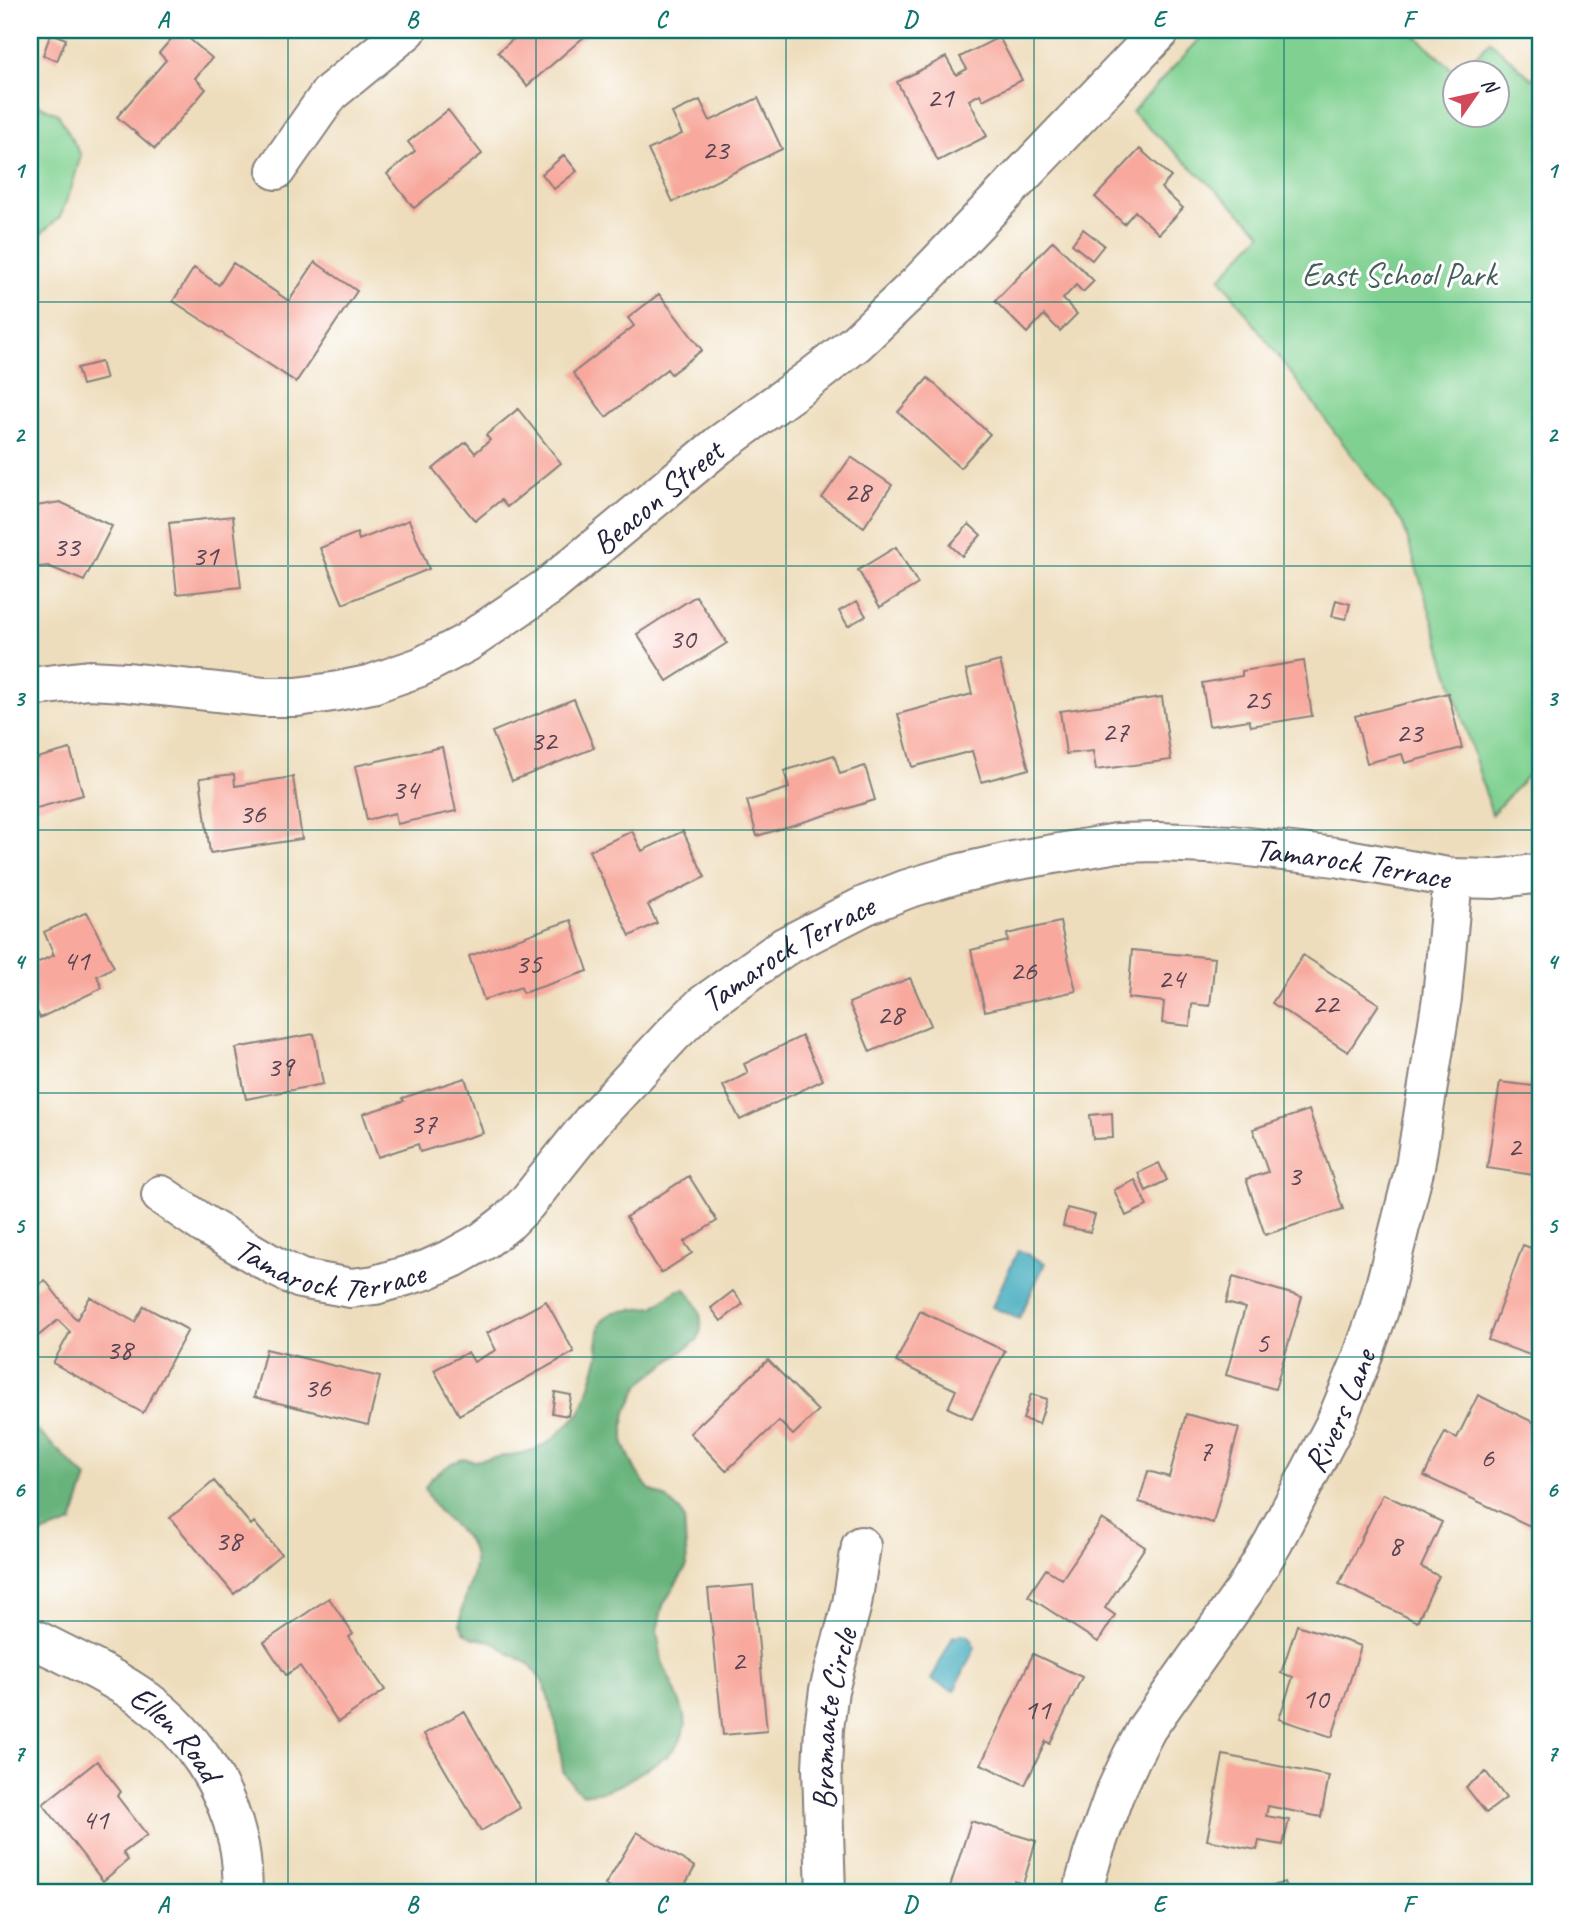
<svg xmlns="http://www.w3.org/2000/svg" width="1571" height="1923" font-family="Caveat,sans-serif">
<rect width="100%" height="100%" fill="#fff"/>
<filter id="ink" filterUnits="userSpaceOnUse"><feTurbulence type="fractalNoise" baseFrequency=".0143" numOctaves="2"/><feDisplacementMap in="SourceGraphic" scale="14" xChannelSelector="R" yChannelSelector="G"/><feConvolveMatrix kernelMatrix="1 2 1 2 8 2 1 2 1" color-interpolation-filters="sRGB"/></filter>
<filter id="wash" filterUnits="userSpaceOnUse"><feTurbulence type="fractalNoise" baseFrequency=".00686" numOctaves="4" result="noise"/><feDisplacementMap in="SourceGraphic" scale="28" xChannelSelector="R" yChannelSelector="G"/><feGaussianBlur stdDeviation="1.57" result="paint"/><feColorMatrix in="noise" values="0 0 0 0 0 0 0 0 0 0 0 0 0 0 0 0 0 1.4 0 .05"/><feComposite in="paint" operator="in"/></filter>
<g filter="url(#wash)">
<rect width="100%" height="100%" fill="#eeddbc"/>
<path fill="#80d191" stroke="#517a66" stroke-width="2" d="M1208 30H1410L1456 73V116H1498V74L1460 73 1490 41 1532 79 1541 70V761L1492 814 1403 524 1220 278 1262 233 1132 112Z
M30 101 58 114 81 155 71 189 60 217 30 243Z"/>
<path fill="#68b37b" stroke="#456a5b" stroke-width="2" d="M685 1289C698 1303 706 1320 698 1339L640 1384 626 1412 624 1423V1445L636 1471 649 1489 666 1498 680 1511 684 1519 687 1566 663 1605 657 1631 662 1661 681 1705 686 1724 680 1742 667 1756 622 1784 603 1791 583 1794 575 1788 563 1771 557 1728 545 1687 541 1679 528 1663 507 1652 492 1641 473 1638 465 1633 460 1624C461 1616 462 1609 464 1602 467 1590 473 1577 474 1565 476 1541 457 1529 443 1516 435 1508 429 1498 425 1488L430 1479 452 1463 463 1459 474 1461 518 1454 536 1449 552 1440 580 1413 587 1395 599 1355 597 1346 600 1324 606 1317 614 1312 654 1307 676 1291Z
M30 1425 42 1435 87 1478 72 1523 30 1538Z"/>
<path fill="#3da9bc" stroke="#30667c" stroke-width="2" d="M1018 1250 1045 1263 1019 1319 992 1307Z
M962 1634C969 1634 974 1639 973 1646L975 1647 954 1691 931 1680 953 1636 955 1637Z"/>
<g id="blocks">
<path fill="#f8a89c" d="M179 30 212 58 195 78 206 89 155 149 117 117 166 60 159 53Z
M524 30H592L527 86 498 52Z
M51 33 66 39 57 61 43 55Z
M999 37 1022 80 983 100 980 94 969 100 987 136 938 161 897 82 946 57 956 75 967 69 960 57Z
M758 98 782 149 673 202 648 150 682 134 672 113 700 100 710 121Z
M448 110 482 154 414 208 387 174 415 151 408 142Z
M1140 149 1171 177 1161 188 1183 208 1159 234 1135 211 1124 224 1095 197Z
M564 155 577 171 554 189 542 174Z
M1083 229 1104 245 1092 260 1072 244Z
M1053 241 1094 281 1083 292 1076 285 1063 299 1077 314 1060 331 1044 315 1027 333 995 301Z
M315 262 357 291 296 382 173 301 194 268 219 285 233 263 289 301Z
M659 294 702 350 671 374 667 369 606 417 573 373 634 326 628 318Z
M101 362 106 379 82 385 77 368Z
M928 378 990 434 960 468 898 412Z
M518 409 561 463 507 507 501 500 475 521 433 469 466 442 475 453 490 440 486 435Z
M851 457 892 485 864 527 822 498Z
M60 502 112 526 84 581 48 566 30 568V507Z
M233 516 241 587 177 594 169 523Z
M409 520 429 569 343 604 320 548 357 533 359 540Z
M969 524 981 535 962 556 950 545Z
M896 547 918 584 880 607 858 570Z
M696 596 727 643 667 681 637 634Z
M1336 600 1350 604 1346 619 1332 616Z
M857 601 866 616 848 626 839 611Z
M1000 661 1029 769 981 782 972 751 912 767 898 714 972 694 966 670Z
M1304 661 1312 716 1251 726 1249 720 1209 726 1202 683 1242 676V671Z
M1448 693 1462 748 1405 763 1402 754 1367 763 1355 716Z
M1162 697 1171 760 1096 770 1093 751 1066 754 1060 711Z
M574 699 594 748 512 781 492 732Z
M442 747 456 811 397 824 395 813 367 820 355 766Z
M70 749 83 795 30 810V760Z
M834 755 840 774 865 766 875 800 757 836 747 801 789 788 784 771Z
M234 774 235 786 293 777 302 839 210 853 200 778Z
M632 831 642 851 683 831 705 877 648 905 657 923 630 936 589 851Z
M87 912 114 967 97 976 102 988 40 1018 30 998V966L54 955 44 932Z
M571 920 588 971 523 993 521 987 484 1000 469 956Z
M1060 922 1076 991 985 1011 971 950 1008 941 1007 934Z
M1132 950 1215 958 1210 1006 1192 1004 1190 1026 1162 1023 1164 1002 1128 998Z
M1303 955 1379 1004 1348 1052 1272 1003Z
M910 978 931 1025 870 1052 849 1003Z
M314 1034 323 1084 246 1099 236 1048Z
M802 1036 823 1080 740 1120 723 1086 748 1073 744 1064Z
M465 1078 483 1133 420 1152 418 1144 378 1157 363 1114 404 1101 402 1098Z
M1500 1082 1541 1087V1123L1534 1175 1487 1168Z
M1309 1110 1343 1209 1265 1235 1246 1179 1268 1172 1253 1129Z
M30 1112H34L32 1158H30Z
M1112 1113 1113 1138 1093 1139 1090 1115Z
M1159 1163 1167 1180 1146 1191 1138 1173Z
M689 1176 717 1221 684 1242 692 1253 661 1273 626 1217Z
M1135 1180 1147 1206 1126 1216 1114 1190Z
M1067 1208 1095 1215 1090 1232 1063 1226Z
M1523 1245 1541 1252V1359L1488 1340Z
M1233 1277 1302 1297 1275 1389 1226 1375 1245 1308 1226 1303Z
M45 1280 73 1316 77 1319 90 1297 135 1322 144 1306 188 1330 143 1413 53 1363 70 1332 58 1320 38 1336 30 1325V1292Z
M733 1291 743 1304 721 1321 711 1308Z
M546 1301 574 1352 459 1415 434 1370 468 1352 474 1362 496 1350 487 1333Z
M920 1311 1005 1351 972 1419 948 1408 956 1390 896 1362Z
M266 1349 380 1377 368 1425 254 1397Z
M768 1360 818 1411 793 1435 779 1421 726 1471 690 1433Z
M555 1392 571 1395 568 1416 552 1413Z
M1031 1394 1047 1399 1039 1424 1023 1419Z
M1478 1395 1541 1426V1502L1530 1526 1424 1476 1445 1432 1457 1438Z
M1186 1414 1239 1428 1213 1523 1139 1502 1148 1471 1169 1477Z
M214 1481 251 1525 254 1522 281 1554 234 1594 170 1518Z
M1383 1494 1442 1522 1421 1567 1439 1576 1417 1622 1339 1584Z
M1102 1519 1145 1547 1105 1608 1115 1615 1098 1642 1028 1596 1046 1569 1062 1579Z
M753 1585 767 1731 723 1735 708 1589Z
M329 1598 353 1634 349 1637 385 1690 338 1722 300 1666 286 1675 264 1642Z
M1297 1625 1361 1646 1332 1737 1279 1719 1293 1677 1281 1673Z
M1033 1654 1082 1677 1050 1744 1046 1741 1025 1785 981 1764Z
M464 1711 520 1808 481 1831 424 1734Z
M1223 1755 1329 1776 1321 1817 1268 1806 1266 1816 1289 1820 1283 1845 1259 1841 1257 1850 1207 1840Z
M97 1761 121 1792 117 1796 147 1835 123 1853 128 1860 103 1881 43 1804Z
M1486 1772 1506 1798 1486 1813 1466 1787Z
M971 1821 1036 1841 1023 1884 1014 1881 1010 1892 1003 1890 1002 1893H948Z
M637 1832 695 1867 680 1893H619L605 1885Z
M1284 1882 1288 1893H1271L1268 1888Z"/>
</g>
</g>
<g filter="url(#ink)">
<use href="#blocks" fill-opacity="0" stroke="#88807c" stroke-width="2"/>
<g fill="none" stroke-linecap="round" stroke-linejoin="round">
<g stroke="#88807c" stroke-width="42">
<g id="minor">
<path d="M276 170 330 93 407 30"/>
<path id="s1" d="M30 687 89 680 126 682 263 697H297L333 692 372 684 420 667 466 643 548 587 719 445 810 379 856 343 919 283 1161 30"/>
<path id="s2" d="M161 1195 205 1225 276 1267 301 1279 351 1288 375 1285 426 1270 453 1258 483 1241 509 1221 526 1204 593 1120 672 1035 703 1005 784 947 866 905 907 889 957 874 1013 861 1117 843 1159 842 1231 845 1336 857 1453 878 1495 879 1541 873"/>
<path id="s3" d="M30 1637C69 1657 111 1675 147 1701 193 1735 225 1785 238 1841 242 1856 242 1873 243 1888"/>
<path id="s4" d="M826 1893 822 1768 824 1728 829 1690 852 1604 861 1546"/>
<path id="s5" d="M1082 1893 1093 1854 1114 1795 1132 1756 1147 1728 1244 1591 1273 1543 1335 1424 1359 1366 1379 1310 1415 1167 1442 998 1453 878"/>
</g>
</g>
<use href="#minor" stroke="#fff" stroke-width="38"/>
</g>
</g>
<path fill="none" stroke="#0f766e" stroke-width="2" stroke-opacity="0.55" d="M288 30V1893M536 30V1893M786 30V1893M1034 30V1893M1284 30V1893M30 302H1541M30 566H1541M30 830H1541M30 1093H1541M30 1357H1541M30 1621H1541"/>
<g text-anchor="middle" stroke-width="6" stroke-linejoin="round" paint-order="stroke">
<g font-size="30" fill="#584453">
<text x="940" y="107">21</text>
<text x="715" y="159">23</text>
<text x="857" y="501">28</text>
<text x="66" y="556">33</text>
<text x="205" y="565">31</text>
<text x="682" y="648">30</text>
<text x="1257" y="709">25</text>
<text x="1115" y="741">27</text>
<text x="1409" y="742">23</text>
<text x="543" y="750">32</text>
<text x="405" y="799">34</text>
<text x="252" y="823">36</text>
<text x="76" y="970">41</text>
<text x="528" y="973">35</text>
<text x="1023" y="980">26</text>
<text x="1171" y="988">24</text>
<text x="1325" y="1013">22</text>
<text x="890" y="1024">28</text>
<text x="280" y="1076">39</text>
<text x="423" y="1133">37</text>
<text x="1514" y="1156">2</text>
<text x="1294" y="1185">3</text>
<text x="1262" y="1352">5</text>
<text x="119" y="1359">38</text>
<text x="317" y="1397">36</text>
<text x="1205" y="1460">7</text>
<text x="1487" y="1467">6</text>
<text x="228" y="1550">38</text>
<text x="1395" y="1555">8</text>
<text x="738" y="1670">2</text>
<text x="1315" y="1708">10</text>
<text x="1037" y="1719">11</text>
<text x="95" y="1829">41</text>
</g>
<g font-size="33" fill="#435f59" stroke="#fff">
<text x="1399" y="286">East School Park</text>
</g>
<g font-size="33" fill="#22223b" stroke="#fff">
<text dy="12" stroke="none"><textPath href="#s1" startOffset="688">Beacon Street</textPath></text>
<text dy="12" stroke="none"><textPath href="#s2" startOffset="1367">Tamarock Terrace</textPath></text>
<text dy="12" stroke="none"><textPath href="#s2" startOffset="779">Tamarock Terrace</textPath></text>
<text dy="12" stroke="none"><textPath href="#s2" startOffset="191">Tamarock Terrace</textPath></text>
<text dy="12" stroke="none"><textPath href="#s5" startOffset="550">Rivers Lane</textPath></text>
<text dy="12" stroke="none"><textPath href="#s4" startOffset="175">Bramante Circle</textPath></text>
<text dy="12" stroke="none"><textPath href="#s3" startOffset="177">Ellen Road</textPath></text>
</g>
</g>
<rect width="1571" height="1923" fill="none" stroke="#fff" stroke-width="77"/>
<g transform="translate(1476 94) rotate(56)"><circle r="33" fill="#ffffff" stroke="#a7a7b1" stroke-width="2"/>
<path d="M0-5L12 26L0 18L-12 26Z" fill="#d1495b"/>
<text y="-10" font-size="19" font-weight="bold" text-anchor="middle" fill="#22223b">N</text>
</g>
<rect x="38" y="38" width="1494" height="1846" fill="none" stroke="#0f766e" stroke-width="2.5"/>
<g font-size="23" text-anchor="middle" font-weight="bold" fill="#0f766e">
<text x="163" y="27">A</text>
<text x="412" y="27">B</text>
<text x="661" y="27">C</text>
<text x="910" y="27">D</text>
<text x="1159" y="27">E</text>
<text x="1408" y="27">F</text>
<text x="19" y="178">1</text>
<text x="1552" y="178">1</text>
<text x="19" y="442">2</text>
<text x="1552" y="442">2</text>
<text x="19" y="706">3</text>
<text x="1552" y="706">3</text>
<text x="19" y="969">4</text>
<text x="1552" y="969">4</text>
<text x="19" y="1233">5</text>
<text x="1552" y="1233">5</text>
<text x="19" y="1497">6</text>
<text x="1552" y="1497">6</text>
<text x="19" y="1761">7</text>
<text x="1552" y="1761">7</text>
<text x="163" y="1912">A</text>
<text x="412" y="1912">B</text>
<text x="661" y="1912">C</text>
<text x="910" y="1912">D</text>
<text x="1159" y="1912">E</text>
<text x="1408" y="1912">F</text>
</g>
</svg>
